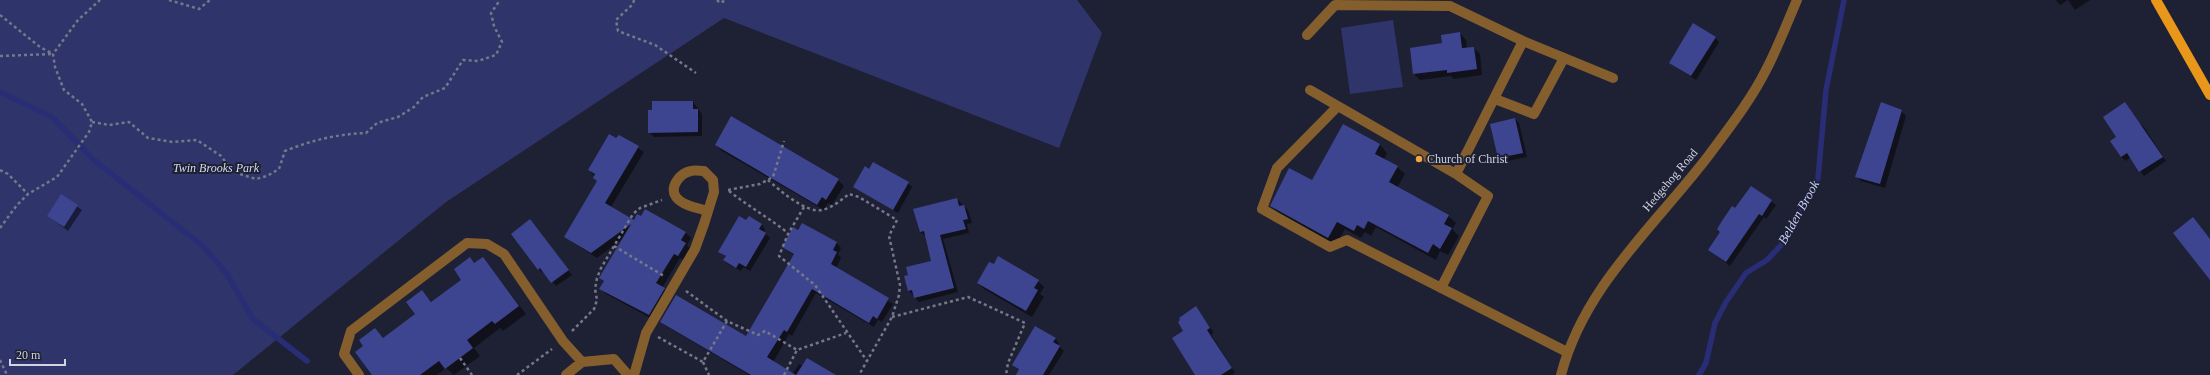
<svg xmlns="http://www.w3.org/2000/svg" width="2210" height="375" font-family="Georgia,serif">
<rect width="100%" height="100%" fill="#1e2134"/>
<path fill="#2f356b" d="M0 0H1077L1102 33 1059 148 724 18 446 202 233 375H0Z
M1393 20 1403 87 1350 94 1341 28Z"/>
<path fill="#0007" d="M2056 0H2090L2075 10 2068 0 2060 5Z
M1460 33 1466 40 1467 49 1474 48 1480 54 1482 75 1454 79 1451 76 1420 80 1414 74 1443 44Z
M1715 37 1719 42 1696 80 1670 63Z
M693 102 702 114V136L654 137 649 132Z
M1901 111 1906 116 1885 188 1861 181 1857 177Z
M1515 119 1519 123 1527 157 1503 162 1499 158Z
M2139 123 2144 127 2166 161 2144 176 2130 157 2126 161 2121 157Z
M1343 125 1380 145 1387 153 1384 159 1397 167 1405 174 1397 188 1448 216 1456 223 1452 229 1459 236 1448 255 1440 251 1436 260 1376 227 1371 236 1365 232 1361 238 1345 229 1336 245 1279 213 1271 206 1312 181Z
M619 136 644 152 611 207 634 221 641 218 646 210 686 233 691 238 687 245 690 249 684 260 680 258 662 288 669 294 654 320 606 294 600 288 604 282 600 278 624 238 597 258 565 237 598 181 589 170Z
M716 145 838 180 844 186 832 205 828 203 824 210 722 151Z
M908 183 912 187 898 213 854 186Z
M1751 187 1776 205 1766 219 1764 217 1730 266 1709 250Z
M62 195 82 210 68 231 48 216Z
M957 199 968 210 972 223 967 224 969 233 943 239 958 292 919 302 909 291 905 277 932 262 926 236 920 232Z
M530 220 572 275 556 286 544 272 543 273 538 269Z
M747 222 761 224 765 229 764 232 770 238 750 271 743 267 741 271 728 264 724 260 726 257 720 252Z
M802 224 837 243 841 248 838 254 841 258 836 268 893 304 882 322 878 320 874 327 816 293 792 336 789 334 766 375H749L666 326 661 322 746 337 794 255 783 247Z
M470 258 475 264 483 258 526 314 503 331 500 328 474 348 480 356 454 375 446 368 437 375H373L375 329 384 339 416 315 422 291 432 302 463 280Z
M1038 281 1044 287 1040 294 1044 297 1032 317 984 289 978 283Z
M1196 308 1214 333 1211 334 1235 373 1231 375H1196L1185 331Z
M1055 338 1059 343 1058 345 1064 351 1049 375H1023Z
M799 364 803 366 834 375H792Z"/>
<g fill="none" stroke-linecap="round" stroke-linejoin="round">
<path stroke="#292d76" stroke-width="5.5" d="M0 92 52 117 94 160 204 247 227 274 253 319 307 361
M1699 375 1706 363 1715 323 1726 302 1746 273 1767 260 1784 242 1818 178 1826 90 1844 0"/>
</g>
<path fill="#3d4590" d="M1693 23 1716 37 1691 76 1669 63Z
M1460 32 1462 48 1474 47 1477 69 1447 73V70L1413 74 1410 48 1442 43 1441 35Z
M652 101H693V109H698V132L648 133V110H652Z
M1881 102 1902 110 1880 184 1855 177Z
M2125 102 2163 157 2139 172 2127 153 2121 157 2110 141 2116 137 2103 117Z
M731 116 839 179 826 200 822 197 817 205 715 145Z
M1515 118 1523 153 1498 158 1490 124Z
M1343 124 1380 144 1375 154 1398 166 1389 182 1449 215 1444 224 1452 228 1440 249 1433 244 1428 253 1368 221 1364 229 1357 225 1354 231 1337 222 1328 238 1270 206 1289 168 1312 180Z
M609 134 616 138 619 135 639 146 605 203 634 220 637 214 641 216 645 209 686 232 681 240 686 243 678 256 674 254 656 283 665 288 649 315 599 289 604 281 599 278 631 224 591 253 564 237 597 181 593 178 595 174 588 170Z
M873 162 909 182 893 210 853 187 865 166 869 169Z
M1751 186 1772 200 1762 216 1759 214 1726 262 1708 250 1720 232 1717 229 1722 221 1732 206 1735 208Z
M61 194 78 205 64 227 47 216Z
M957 198 959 206 964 205 968 219 963 220 966 229 940 235 954 288 914 298 912 290 908 291 904 276 908 275 906 267 931 261 924 231 920 232 913 209Z
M739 216 746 220 749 216 762 224 759 229 766 233 746 267 739 263 736 268 723 260 726 256 718 252Z
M2193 217 2210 239V280L2173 233Z
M530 219 569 270 551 283 540 268 538 270 511 234Z
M802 223 837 242 833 250 837 252 831 264 889 298 877 319 873 316 869 323 812 289 787 332 784 330 767 357 796 375 807 358 836 375H751L660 322 676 295 746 336 794 254 782 247 793 227 798 230Z
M998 256 1039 280 1034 288 1038 290 1026 311 977 283 989 262 994 264Z
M470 257 474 263 483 257 519 306 495 324 492 321 467 340 473 348 445 369 439 361 420 375H372L355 352 363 346 359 340 375 328 383 338 415 314 406 302 422 290 431 302 461 280 454 269Z
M1196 306 1210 328 1207 330 1232 368 1221 375H1195L1172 338 1183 331 1178 322 1180 320 1179 318Z
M1035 326 1056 338 1053 342 1060 346 1043 375H1016L1019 369 1012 365Z"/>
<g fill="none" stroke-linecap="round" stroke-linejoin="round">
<path stroke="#757888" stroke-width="2.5" stroke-dasharray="3 3" stroke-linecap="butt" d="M169 0 199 9 210 0
M634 0 633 4 616 20 618 31 655 45 696 73
M717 0 720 3 726 0
M0 15 40 47 53 54
M0 56 52 54
M92 122 109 125 129 122 148 138 173 142 197 140 221 156 233 172 256 179 267 176 279 169 285 151C312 140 338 134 366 133L377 123 398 117 414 107 423 97 445 88 463 60 478 61 496 55 502 42 494 26 491 13 500 0
M0 170 8 174 28 194
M768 180C779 190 807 214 822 210 832 208 841 200 849 194L859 197 897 220 889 236 900 285 899 295 892 317 859 375
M728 190 760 184 773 177 784 141
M729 191C748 206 769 218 788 233
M804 207 788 234 779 256 815 285 867 361
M0 228 17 205 28 194 57 177 89 132 92 122 82 104 64 90 55 67 53 54 78 20 100 0
M614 246 664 276
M686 291 727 321 758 335 765 331 797 350
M892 317 968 297 1025 323 1008 363 1006 375
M572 331 594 309 597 300 595 289 597 278 601 268 633 214 640 208 662 200
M658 337 703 362 727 321
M460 358 472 375
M0 360 7 375
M703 362 709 375
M517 375 552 349
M784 375 797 350 846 333"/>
<path stroke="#855e2e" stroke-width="10" d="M1307 35 1335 5 1450 6 1523 41
M1310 90 1456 174 1488 196 1441 288
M1495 99 1534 114 1564 58
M1337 107 1277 168 1262 209 1330 247 1347 240 1567 352
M1456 174 1523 41 1613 78
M359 375 344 354 351 331 467 243 487 244 504 254 563 341 582 362
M566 375 582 362 614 359 628 375
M634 375 646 333 695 249 704 224 714 192 713 180 704 171C700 171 695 170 691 171 680 173 669 187 676 197 683 206 698 208 708 211
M1561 375C1584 286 1655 226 1709 155 1729 128 1751 100 1766 70 1778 47 1787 23 1797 0"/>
<path stroke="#e9971b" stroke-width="10" d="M2156 0 2210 95"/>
</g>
<circle fill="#f2a541" stroke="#1e2134" stroke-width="1.5" cx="1419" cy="159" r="4"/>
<g text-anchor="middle" stroke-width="4" stroke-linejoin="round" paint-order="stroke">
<g font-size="12" fill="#d0d3e0" stroke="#1e2134" text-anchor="start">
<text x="1427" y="163">Church of Christ</text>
</g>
<g font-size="12" font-style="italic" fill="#d6dbf1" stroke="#1e2134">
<text x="216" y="172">Twin Brooks Park</text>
</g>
<g font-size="12" fill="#d0d3e0" stroke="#1e2134">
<text transform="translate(1670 180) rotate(-50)" y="4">Hedgehog Road</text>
</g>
<g font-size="13" font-style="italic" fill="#c5cffa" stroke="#1e2134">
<text transform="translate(1798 212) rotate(-61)" y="5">Belden Brook</text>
</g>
</g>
<path d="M10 359v6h55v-6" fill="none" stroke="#d0d3e0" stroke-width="2"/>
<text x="16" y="359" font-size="12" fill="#d0d3e0" stroke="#1e2134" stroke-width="3" paint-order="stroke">20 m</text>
</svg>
